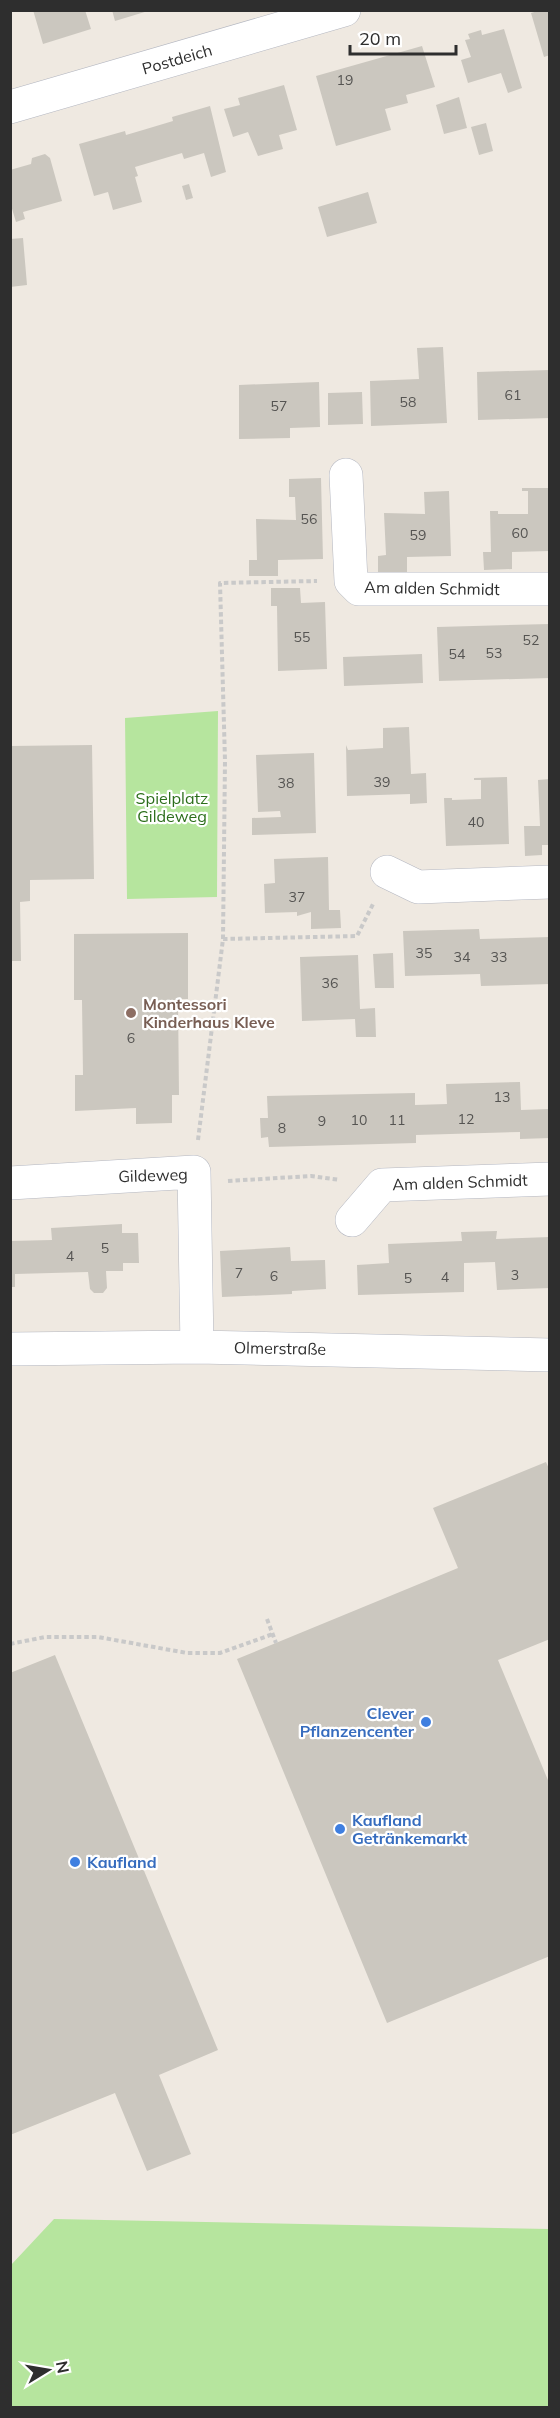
<svg xmlns="http://www.w3.org/2000/svg" width="560" height="2418" font-family="Mulish,sans-serif">
<rect width="100%" height="100%" fill="#efe9e1"/>
<path fill="#b6e59e" d="M218 711 217 897 127 899 125 718Z
M54 2219 549 2229V2407H11V2265Z"/>
<path fill="#cbc7bf" d="M33 10H85L91 29 43 44Z
M112 10H148V11L115 21Z
M541 10H550V55L544 57 531 13Z
M504 29 522 88 508 93 501 73 468 83 461 60 471 57 465 40 470 39 468 34 481 30 482 35Z
M422 46 435 87 406 95 408 103 385 109 391 130 336 146 316 76Z
M284 85 297 130 279 135 283 149 258 156 248 132 233 137 224 109 240 105 238 98Z
M459 97 467 128 444 134 436 105Z
M210 106 226 172 211 177 204 153 184 159 182 153 135 167 138 176 135 177 142 202 113 210 108 192 94 196 79 144 125 131 126 135 143 130 173 121 172 117Z
M486 123 493 151 479 155 471 127Z
M45 154 50 158 62 201 23 212 25 219 16 222 10 202V170L31 164 32 158Z
M189 184 193 198 186 200 182 186Z
M368 192 377 223 327 237 318 207Z
M23 238 27 285 10 287V239Z
M443 347 447 423 371 426 370 381 419 379 417 348Z
M550 370V418L478 420 477 372Z
M319 382 320 427 290 428V438L239 439V385Z
M362 392 363 424 328 425V393Z
M321 478 323 559 278 560V576H249V560H257L256 519 296 520 295 497H289V479Z
M522 488H550V551L512 552V569L484 570 483 552H491L490 511H498V514H528V491H522Z
M449 491 451 556 407 557V573H378V556L386 555 384 513 425 514 424 492Z
M271 588H300L301 603 325 602 327 669 278 671 277 606H271Z
M550 624V678L439 681 437 627Z
M422 654 423 683 344 686 343 657Z
M409 727 411 774 426 773 427 803 410 804V794L347 796 346 745 348 750 383 748V728Z
M92 745 94 879 30 880V901L20 902 21 961H10V746Z
M314 753 316 833 252 835V818L281 817 280 811 258 812 256 755Z
M507 777 509 844 446 846 444 798H452V800L481 799V780H474V778Z
M550 779V845H542V855L525 856 524 826H540L538 780Z
M328 857 329 910H340L341 928 311 929V912L297 916V912L265 913 264 884 275 883 274 859Z
M479 929 480 939 550 937V984L481 986 480 974 405 976 403 931Z
M188 933V999H178L179 1095H172V1123L136 1124V1108L75 1111V1075H83L82 1000H74V934Z
M393 953 394 988H375L373 954Z
M358 955 360 1009 375 1008 376 1037H356L355 1019 302 1021 300 957Z
M520 1082 521 1110 550 1109V1138L520 1139V1132L416 1135V1143L269 1147 268 1137 261 1138 260 1118H268L267 1096 415 1093V1105L447 1104 446 1084Z
M122 1224V1233H138L139 1263H123V1271H106L107 1288 103 1293H94L90 1289 88 1272 15 1274V1287H10V1241L52 1240 51 1228Z
M497 1231 496 1239 550 1237V1288L497 1290 495 1262 464 1263V1292L358 1295 357 1265 389 1263 388 1244 462 1241 461 1232Z
M290 1247 291 1261 325 1260 326 1289 292 1291V1294L222 1297 220 1251Z
M546 1462 550 1471V1639L498 1660 550 1785V1956L387 2023 237 1659 458 1568 433 1508Z
M55 1655 218 2050 159 2075 191 2154 147 2171 115 2093 10 2135V1673Z"/>
<g fill="none" stroke-linecap="round" stroke-linejoin="round">
<g stroke="#b4b7c1" stroke-width="34">
<path id="minor" d="M346 475 351 581 359 589H550
M387 872 418 887 550 882
M10 1183 194 1172 197 1347
M352 1220 382 1185 550 1179
M10 1349 197 1347 550 1355"/>
</g>
<g stroke="#b4b7c1" stroke-width="34">
<path id="secondary" d="M10 107 344 10"/>
</g>
<path stroke="#c9c9c9" stroke-width="4" stroke-dasharray="4.5 3" stroke-linecap="butt" d="M223 939 357 936 373 904
M198 1140 223 939 225 761 220 583 317 581
M228 1181 311 1176 340 1180
M267 1619 276 1643
M10 1644 45 1637H98L187 1653H220L273 1634"/>
<use href="#minor" stroke="#fff" stroke-width="33"/>
<use href="#secondary" stroke="#fff" stroke-width="33"/>
</g>
<circle fill="#8d6e63" stroke="#fff" stroke-width="2" cx="131" cy="1013" r="6"/>
<g fill="#3f7fe0" stroke="#fff" stroke-width="2">
<circle cx="426" cy="1722" r="6"/>
<circle cx="340" cy="1829" r="6"/>
<circle cx="75" cy="1862" r="6"/>
</g>
<g text-anchor="middle" stroke-width="4.5" stroke-linejoin="round" paint-order="stroke">
<g font-size="14" fill="#555452">
<text x="345" y="85">19</text>
<text x="513" y="400">61</text>
<text x="408" y="407">58</text>
<text x="279" y="411">57</text>
<text x="309" y="524">56</text>
<text x="520" y="538">60</text>
<text x="418" y="540">59</text>
<text x="302" y="642">55</text>
<text x="531" y="645">52</text>
<text x="494" y="658">53</text>
<text x="457" y="659">54</text>
<text x="382" y="787">39</text>
<text x="286" y="788">38</text>
<text x="476" y="827">40</text>
<text x="297" y="902">37</text>
<text x="424" y="958">35</text>
<text x="462" y="962">34</text>
<text x="499" y="962">33</text>
<text x="330" y="988">36</text>
<text x="131" y="1043">6</text>
<text x="502" y="1102">13</text>
<text x="466" y="1124">12</text>
<text x="359" y="1125">10</text>
<text x="397" y="1125">11</text>
<text x="322" y="1126">9</text>
<text x="282" y="1133">8</text>
<text x="105" y="1253">5</text>
<text x="70" y="1261">4</text>
<text x="239" y="1278">7</text>
<text x="515" y="1280">3</text>
<text x="274" y="1281">6</text>
<text x="445" y="1282">4</text>
<text x="408" y="1283">5</text>
</g>
<g font-size="16" fill="#2e2e2e" stroke="#fff">
<text transform="translate(177 59) rotate(-16)" y="6">Postdeich</text>
<text transform="translate(432 588) rotate(1)" y="6">Am alden Schmidt</text>
<text transform="translate(153 1175) rotate(-2)" y="6">Gildeweg</text>
<text transform="translate(460 1182) rotate(-2)" y="6">Am alden Schmidt</text>
<text transform="translate(280 1348) rotate(1)" y="6">Olmerstraße</text>
</g>
<g font-size="16" fill="#2c6e1b" stroke="#fff">
<text x="172" y="804">Spielplatz<tspan x="172" dy="18">Gildeweg</tspan></text>
</g>
<g font-size="16" font-weight="bold" fill="#785e54" stroke="#fff" text-anchor="start">
<text x="143" y="1010">Montessori<tspan x="143" dy="18">Kinderhaus Kleve</tspan></text>
</g>
<g font-size="16" font-weight="bold" fill="#366cbe" stroke="#fff" text-anchor="start">
<text x="414" y="1719" text-anchor="end">Clever<tspan x="414" dy="18">Pflanzencenter</tspan></text>
<text x="352" y="1826">Kaufland<tspan x="352" dy="18">Getränkemarkt</tspan></text>
<text x="87" y="1868">Kaufland</text>
</g>
</g>
<rect width="560" height="2418" fill="none" stroke="#2e2e2e" stroke-width="24"/>
<g transform="translate(48 2370) rotate(79)" stroke="#ffffff" stroke-width="4.5" paint-order="stroke">
<path d="M0-4.5L10 22L0 15L-10 22Z" fill="#2e2e2e"/>
<text y="-9" font-size="16" font-weight="bold" text-anchor="middle" fill="#2e2e2e">N</text>
</g>
<path d="M350 45v9h106v-9" fill="none" stroke="#2e2e2e" stroke-width="3"/>
<text x="359" y="45" font-size="18" fill="#2e2e2e" stroke="#ffffff" stroke-width="4.5" paint-order="stroke">20 m</text>
</svg>
